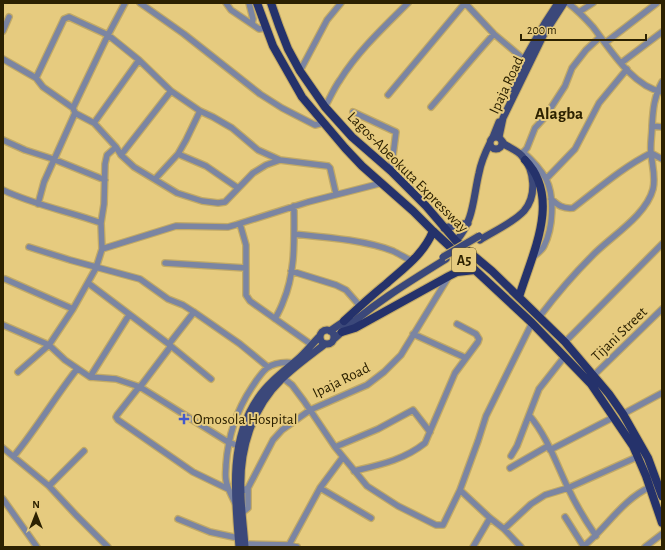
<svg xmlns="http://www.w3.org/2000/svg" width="665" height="550" font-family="'Alegreya Sans',sans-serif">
<rect width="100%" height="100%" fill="#e6cb7f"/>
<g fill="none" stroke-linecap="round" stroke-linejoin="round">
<g stroke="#c1a966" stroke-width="8">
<path id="minor" d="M140 3 184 34 260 94 282 108 315 125 323 123
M226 3 231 10 259 29 266 28
M249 3 253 19 252 24
M465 3 494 34 526 61
M568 3C577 10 585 18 593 27 610 49 632 86 662 92
M579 12 593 3
M3 31 9 17
M605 43 657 3
M3 59 36 78 43 87 73 108 75 113 94 123 116 147 121 155 134 167 177 193 202 201 218 203 225 202 253 173 266 165 280 160 328 166 330 168 336 194
M621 63 662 32
M300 71 327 20 341 3
M36 78 64 19 69 17 108 35 139 60 171 91 200 111 213 117 232 128 258 150 280 160
M388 95 465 3
M325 107C330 98 334 88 340 80 358 51 384 27 408 3
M431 107C452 83 472 58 494 34
M73 108 108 35 125 3
M353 112 396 132 391 171
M94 123 139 60
M652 126 662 127
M3 140 25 150 53 159 105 180
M523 152C532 160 540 168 546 179 555 197 553 228 544 246 542 250 537 254 533 257
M178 154 206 166 238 188
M121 155 171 91
M521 155 527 148 535 128 545 117 565 86 572 68 586 50 600 37
M155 179 178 154 186 140 200 111
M546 179 575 149 599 103 627 69
M3 190C34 205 68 211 101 223
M551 199C558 205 562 209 573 208 598 189 623 167 651 153L662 159
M38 204 44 182 75 113
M240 224 246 245V295L250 301 312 345
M294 234C324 237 365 240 393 251 399 254 406 258 412 261
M29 247 70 260 140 279 168 299 183 305 194 312 240 344 268 367
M102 249 101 223 104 204 105 164 107 155 116 147
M165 263 246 268
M291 271 336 285 346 290 360 306
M5 279 73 309
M88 283 166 342 211 379
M540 316C556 295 573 275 592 256 610 237 646 216 653 189 656 177 652 165 651 153 650 144 652 135 652 126 653 109 654 97 662 82
M275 319C278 313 281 308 283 302 296 272 294 238 294 206
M3 325 49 345 65 360 90 377 116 379 140 387 228 442 239 446
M413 334 466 358
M565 342 662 244
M169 344 194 312
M18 372 49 345 73 309 96 268 102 249 176 226 228 227 235 225 308 202 382 183
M593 376 662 309
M90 377 129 315
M283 378 292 385 304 401 335 447 367 486 398 506 436 525H443L460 490 478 441 486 416 532 323
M139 387 117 415 116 417 118 420 193 472 228 489
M140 387 171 346
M623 414 662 393
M529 415C547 436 556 463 568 488 576 505 585 520 596 536
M335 447 378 429 413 410 430 432
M3 448 49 486 76 515 108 547
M550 450 614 417
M14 456C37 428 55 397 77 369
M511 456 517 446 539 389 565 356
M510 468 548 446
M354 471C379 465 404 460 425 443L455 373 478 342 479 339 476 334 457 324
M49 486 84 451
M320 488 371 518
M460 490 490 518 504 529 521 547
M241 491 248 488 273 440 282 430 310 410 367 385 384 372 401 355 448 278
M3 499 37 547
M235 503C232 496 227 488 226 480 225 475 226 470 226 465 228 436 236 411 252 387 256 381 261 373 267 368 274 363 285 362 294 363
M242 513 248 508V488
M565 517 584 547
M178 519 210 532 238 538
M504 529 531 504 545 495 568 488 637 457
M245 544 289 545 297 547
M289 545 320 488 343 457
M584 546C607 527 622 500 650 487
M473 547 490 518
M645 547 662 534"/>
</g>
<g stroke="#c1a966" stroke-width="9">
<path id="major" d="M513 89 524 60 545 23 558 3
M490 143a6 6 0 1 1 12 0a6 6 0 1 1-12 0Z
M493 137 499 122
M499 137 503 118 544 34 564 3
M444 228 468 223
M480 240C494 231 513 223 524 211 537 196 535 170 522 156 518 151 510 148 504 144L502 141
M456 241C474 221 473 198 479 173 481 162 485 153 490 143
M320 337a7 7 0 1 1 14 0a7 7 0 1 1-14 0Z
M330 331 349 318
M334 339C368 307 407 283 446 259
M239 547C235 498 228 441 258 398 268 383 283 372 297 360 305 353 312 344 320 336
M245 547C244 529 241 511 241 492 239 450 252 408 282 379 295 366 311 355 325 344"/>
</g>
<g stroke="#c1a966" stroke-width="10">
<path id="highway" d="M257 3 273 46 302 97 345 148 362 166 413 211 433 231 532 323 591 384 633 446 646 476 662 523
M271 3 279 26 288 49 300 71 325 107 352 137 391 171 426 206 456 241 492 271 565 342 609 394 623 414 648 458 662 496
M519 297C532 254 562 198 525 160
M344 321C358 308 371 296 386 284 404 268 424 254 433 231
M342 332 355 328 449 276 457 272 475 270"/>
</g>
<use href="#minor" stroke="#7b85a2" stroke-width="5.5"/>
<use href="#major" stroke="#3b487a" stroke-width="7"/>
<use href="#highway" stroke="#25326b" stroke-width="8"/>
<g stroke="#c1a966" stroke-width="9" stroke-linecap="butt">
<path id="major-bridge" d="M443 257 479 236"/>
</g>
<use href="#major-bridge" stroke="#3b487a" stroke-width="7"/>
</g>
<path fill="#4359cd" stroke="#e6cb7f" stroke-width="1.5" d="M182 413h4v4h4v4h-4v4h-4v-4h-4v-4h4z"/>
<g text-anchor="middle" stroke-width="4" stroke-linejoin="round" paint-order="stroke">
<rect fill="#e6cb7f" stroke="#645427" stroke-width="1" x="452" y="248" width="24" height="24" rx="3"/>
<g font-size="14" font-weight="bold" fill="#2c2101">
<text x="464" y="265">A5</text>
</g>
<g font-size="15" fill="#2c2101" stroke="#e6cb7f">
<text transform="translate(506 85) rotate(-65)" y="5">Ipaja Road</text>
<text transform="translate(408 172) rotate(45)" y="5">Lagos-Abeokuta Expressway</text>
<text transform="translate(619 334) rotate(-44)" y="5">Tijani Street</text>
<text transform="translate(341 380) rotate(-26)" y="5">Ipaja Road</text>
</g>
<g font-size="15" fill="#2c2101" stroke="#e6cb7f" text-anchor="start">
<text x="193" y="424">Omosola Hospital</text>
</g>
<g font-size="17" font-weight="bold" fill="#2c2101" stroke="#e6cb7f">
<text x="559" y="119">Alagba</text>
</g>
</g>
<rect width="665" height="550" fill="none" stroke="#2c2101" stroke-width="8"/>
<g transform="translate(36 514)" stroke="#e6cb7f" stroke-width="3" paint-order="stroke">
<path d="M0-3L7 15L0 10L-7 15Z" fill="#2c2101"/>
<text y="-6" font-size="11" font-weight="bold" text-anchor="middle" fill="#2c2101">N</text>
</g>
<path d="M521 34v6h125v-6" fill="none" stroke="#2c2101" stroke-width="2"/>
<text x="527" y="34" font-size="12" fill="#2c2101" stroke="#e6cb7f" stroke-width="3" paint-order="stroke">200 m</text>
</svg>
